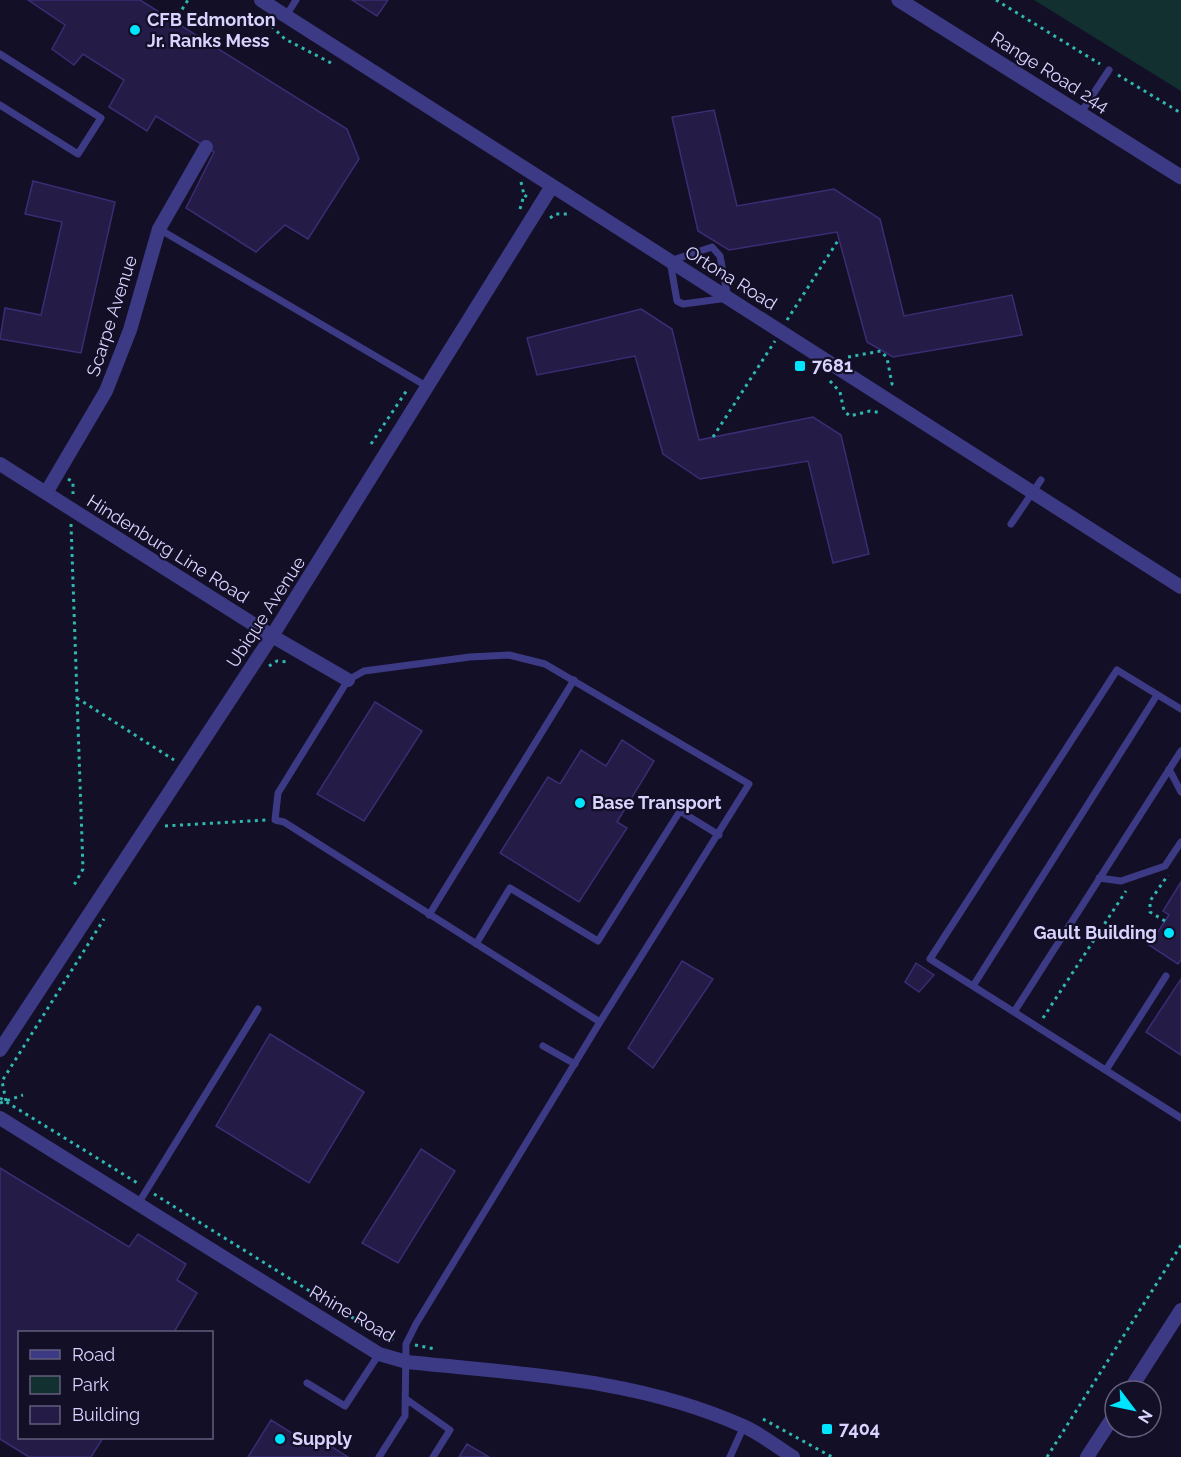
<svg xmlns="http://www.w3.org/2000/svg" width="1181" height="1457" font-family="Raleway,sans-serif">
<rect width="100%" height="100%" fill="#130f26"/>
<path fill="#12302f" d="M1034 0H1181V91Z"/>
<path fill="#241b47" stroke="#3b2d73" stroke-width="1.5" d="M28 0H140L347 129 359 159 308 239 285 225 256 252 186 208 214 152 156 116 147 131 109 107 124 80 83 54 74 65 52 49 65 25Z
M352 0H388L377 16Z
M714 110 737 206 834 189 880 219 904 316 1012 295 1022 335 893 357 867 342 837 232 729 250 698 231 672 117Z
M33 181 115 202 81 353 0 339 5 308 41 315 62 222 25 214Z
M641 309 672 329 699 440 813 417 841 435 869 554 833 563 808 461 700 479 663 454 635 356 537 375 527 338Z
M375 702 422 731 364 821 317 794Z
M622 740 654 761 617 822 627 828 579 902 500 853 548 777 560 784 581 750 606 766Z
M1181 882V960L1178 964 1149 945 1169 915 1163 911Z
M682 961 713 979 653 1068 628 1048Z
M916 963 934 975 919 992 905 982Z
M1181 979V1055L1146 1032Z
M270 1034 364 1092 309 1183 216 1126Z
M421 1149 455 1171 398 1263 362 1243Z
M0 1168 129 1247 138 1234 186 1264 177 1280 197 1293 174 1332H20V1438H103L91 1457H29L0 1439Z
M271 1420 306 1442 313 1435 348 1457H248Z
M467 1444 489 1457H459Z"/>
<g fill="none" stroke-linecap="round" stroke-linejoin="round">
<path stroke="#2fb8b0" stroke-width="3" stroke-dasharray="3 4.5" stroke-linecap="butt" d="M996 0 1100 64
M266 21 285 39 333 64
M174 22 188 0
M1118 75 1181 113
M521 182 524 195
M520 209 524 195 529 198
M550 218 556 214H569
M787 320 839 239
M848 357 881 351 887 358 892 384 895 386
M830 381 840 392 844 411 850 416 870 411 882 413
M713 437 775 341
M371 444 407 390
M68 479 73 482V494
M71 524 83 869 73 887
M269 666 277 661 288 662
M77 698 174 760
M165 826 266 820
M1165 921 1150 912V901L1168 875
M1043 1018 1126 891
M0 1098 139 1184
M6 1101 2 1081 104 919
M0 1103 23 1095
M154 1194 377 1333 397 1341
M415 1345 435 1349
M763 1419 832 1457
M1047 1457 1181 1245"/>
<path stroke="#3d3a85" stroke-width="7" d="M286 16 296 0
M0 54 101 118 78 154 0 105
M1080 114 1109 70
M159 229 428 387
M712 247 720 256 728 298 683 304 677 301 670 261Z
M1011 524 1041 480
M1181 751 1014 1012 1181 1118
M1169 769 1181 792
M1099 878 1121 881 1165 866 1181 842
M429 915 574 680
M476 944 510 888 598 941 680 811 719 835
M973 986 1157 695
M1014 1012 930 959 1117 670 1181 709
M543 1046 575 1064
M1106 1070 1166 976
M138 1204 258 1009
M307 1383 345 1406 379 1354
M406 1399 450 1430 433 1457
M379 1457 405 1416 406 1344 416 1324 600 1022 284 822 275 820 278 793 348 680 364 671 470 657 509 655 545 664 749 784 600 1022
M730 1457 744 1426"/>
<path stroke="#3d3a85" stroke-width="14" d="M261 0 1181 587
M0 464 272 636 348 680
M46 493 106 391 130 330 159 229 206 147
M0 1050 272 636 552 186
M0 1118 379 1354 407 1362C521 1374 637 1378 743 1426 760 1433 777 1447 793 1457
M1129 1391 1181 1310
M1087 1457 1115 1414"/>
<path stroke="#3d3a85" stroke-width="15" d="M899 0 1181 177"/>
</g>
<g fill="#00e5ff" stroke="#130f26" stroke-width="2">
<circle cx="135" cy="30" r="6"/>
<rect x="794" y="360" width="12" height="12" rx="3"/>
<circle cx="580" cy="803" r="6"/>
<circle cx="1169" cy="933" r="6"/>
<rect x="821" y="1423" width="12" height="12" rx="3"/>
<circle cx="280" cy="1439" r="6"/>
</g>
<g text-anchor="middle" stroke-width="4.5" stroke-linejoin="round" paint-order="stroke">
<g font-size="18" font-weight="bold" fill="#d9d4ff" stroke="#130f26" text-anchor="start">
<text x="147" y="26">CFB Edmonton<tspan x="147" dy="21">Jr. Ranks Mess</tspan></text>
<text x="812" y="372">7681</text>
<text x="592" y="809">Base Transport</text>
<text x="1157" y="939" text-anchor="end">Gault Building</text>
<text x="839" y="1435">7404</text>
<text x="292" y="1445">Supply</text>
</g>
<g font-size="18" fill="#d9d4ff" stroke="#130f26">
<text transform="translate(1050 72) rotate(32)" y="6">Range Road 244</text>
<text transform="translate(731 278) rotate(32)" y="6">Ortona Road</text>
<text transform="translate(112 316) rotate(-72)" y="6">Scarpe Avenue</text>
<text transform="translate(168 549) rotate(32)" y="6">Hindenburg Line Road</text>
<text transform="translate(266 612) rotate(-57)" y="6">Ubique Avenue</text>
<text transform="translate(352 1314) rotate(30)" y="6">Rhine Road</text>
</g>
</g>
<rect x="18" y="1331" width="195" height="108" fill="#130f26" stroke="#625e7d" stroke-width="1.5"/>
<rect x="30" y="1350" width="30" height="9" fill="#3d3a85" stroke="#625e7d" stroke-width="1.5"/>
<text x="72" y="1361" font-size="18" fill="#d9d4ff">Road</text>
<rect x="30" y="1376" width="30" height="18" fill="#12302f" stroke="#625e7d" stroke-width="1.5"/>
<text x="72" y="1391" font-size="18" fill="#d9d4ff">Park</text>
<rect x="30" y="1406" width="30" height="18" fill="#241b47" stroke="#625e7d" stroke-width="1.5"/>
<text x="72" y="1421" font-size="18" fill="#d9d4ff">Building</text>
<g transform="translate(1133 1409) rotate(122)"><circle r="28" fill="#130f26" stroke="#625e7d" stroke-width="1.5"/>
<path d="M0-4.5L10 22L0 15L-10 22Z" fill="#00e5ff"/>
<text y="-9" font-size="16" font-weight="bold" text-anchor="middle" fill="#d9d4ff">N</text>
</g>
</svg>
